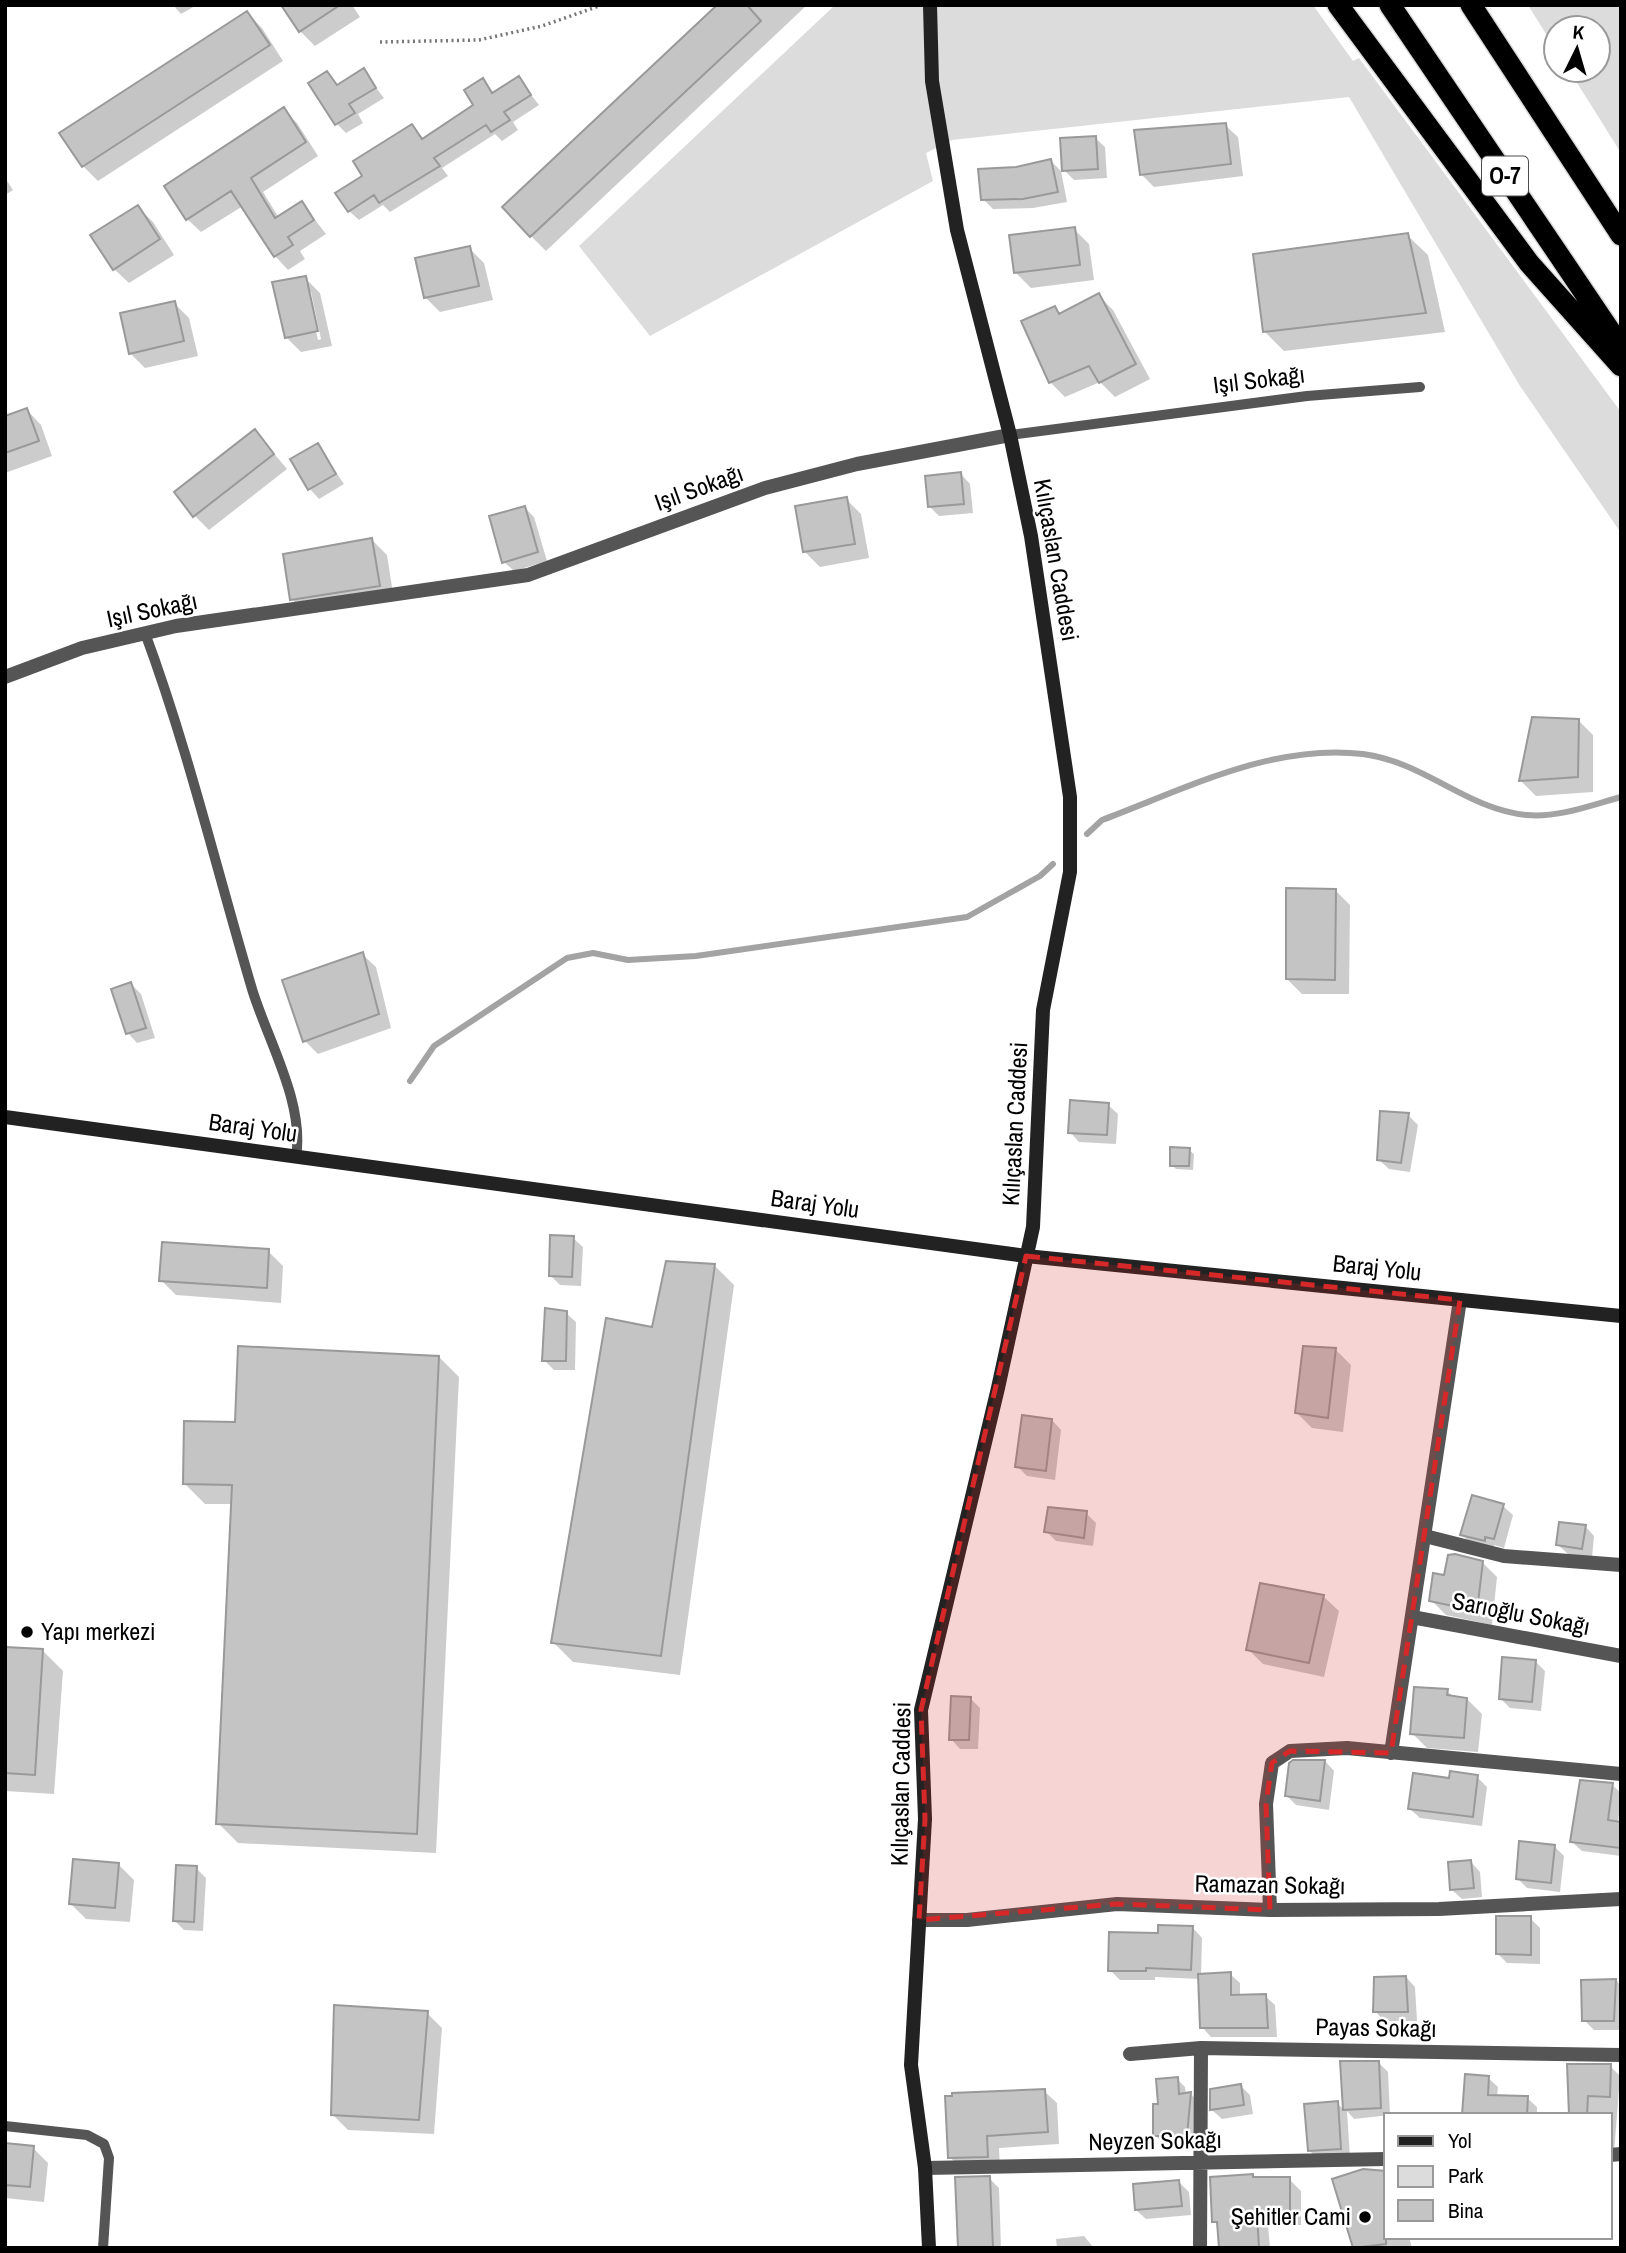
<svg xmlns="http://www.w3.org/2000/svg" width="1626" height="2253" font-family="'Archivo Narrow',sans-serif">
<rect width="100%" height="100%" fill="#fff"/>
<path fill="#dcdcdc" d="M835 5H1313L1353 61 1359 58 1621 412V533L1520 386 1349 97 952 140 926 153 933 181 650 336 579 246Z
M1528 5H1621V153L1569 70H1598V28H1556V50Z"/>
<path fill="#0003" fill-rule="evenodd" d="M173 5H197L181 14Z
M283 5H352L360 17 315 46 300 31Z
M720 5H807L546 251 531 236Z
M247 13 262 28 283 61 98 181 83 166Z
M363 71 384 98 358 114 363 123 346 133 337 124 327 73 339 86Z
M518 78 539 105 513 122 518 130 502 141 495 134 442 168 448 176 390 212 383 205 359 220 349 211 412 126 424 139 476 106 482 80 494 93Z
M284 110 297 123 318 156 263 192 279 218 302 203 326 234 300 251 305 259 288 270 275 256 243 206 201 232 187 219Z
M1225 125 1238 137 1243 176 1154 187 1142 175 1136 132Z
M1095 138 1105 147 1107 178 1074 180 1064 170Z
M1051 161 1061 171 1067 202 1033 208 993 209 983 199 1016 168Z
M5 178 13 190 5 195Z
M138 207 153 222 174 255 129 283 114 269Z
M1074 229 1089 244 1094 280 1031 288 1016 273Z
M1407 235 1428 255 1445 332 1284 351 1264 331Z
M469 248 484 263 493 300 440 312 425 297Z
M305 278 320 293 332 346 301 352 286 337ZM307 292H311L321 339 318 340Z
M1098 295 1113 310 1150 379 1115 397 1100 382 1065 397 1050 382 1055 309 1061 315Z
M174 303 189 318 198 356 145 368 130 353Z
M27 410 41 425 52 456 5 473V418Z
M255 431 287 469 209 530 194 515Z
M317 445 344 484 319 499 310 489Z
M961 474 970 484 973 513 939 516 929 506Z
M846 499 861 514 869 558 820 567 805 552Z
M524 507 534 517 547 561 514 571 504 562Z
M372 540 387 555 394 600 307 614 292 599Z
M1578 720 1593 735V792L1536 796 1521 781Z
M1335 890 1350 905 1349 994H1302L1287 979Z
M362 954 376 967 391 1028 318 1054 305 1041 340 959Z
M131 984 141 994 155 1038 137 1043 128 1033Z
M1108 1105 1118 1114 1116 1144 1079 1142 1070 1132Z
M1408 1115 1418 1125 1410 1172 1389 1169 1379 1160Z
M1189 1150 1194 1154 1193 1170 1176 1169 1172 1165Z
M573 1238 583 1247 581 1286 560 1285 550 1275Z
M268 1251 283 1266 281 1303 176 1295 161 1280Z
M714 1265 734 1285 680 1675 573 1662 553 1642 654 1329Z
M566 1313 576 1322 575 1370H554L544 1360Z
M1336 1350 1351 1365 1343 1432 1312 1428 1297 1413Z
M439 1357 459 1377 436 1853 238 1843 218 1823 233 1504H205L185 1484 237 1424Z
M1052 1420 1061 1430 1055 1480 1027 1476 1017 1466Z
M1503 1506 1513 1515 1504 1548 1494 1545V1550L1472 1544 1462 1535Z
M1086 1513 1096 1523 1093 1546 1056 1541 1046 1531Z
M1585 1526 1594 1536 1592 1558 1568 1554 1558 1545Z
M1482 1562 1497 1577 1492 1625 1446 1615 1431 1600 1446 1577Z
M1324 1597 1339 1611 1324 1677 1263 1664 1248 1649Z
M5 1649 43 1651 63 1671 54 1794 5 1791Z
M1535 1661 1545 1671 1541 1711 1510 1708 1500 1698Z
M1447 1691 1454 1697 1467 1699 1482 1714 1478 1752 1427 1748 1412 1733Z
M970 1698 980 1708 978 1749H960L951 1739Z
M1325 1761 1334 1771 1329 1810 1296 1805 1287 1796Z
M1477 1777 1487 1787 1482 1826 1420 1818 1410 1809 1451 1780Z
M1612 1785 1621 1793 1618 1824 1621 1825V1856L1582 1851 1572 1842Z
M1554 1846 1564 1856 1560 1892 1527 1888 1518 1879Z
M1471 1862 1480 1872 1482 1897 1462 1899 1452 1890Z
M119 1865 134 1880 130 1922 86 1919 71 1904Z
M196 1868 206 1878 203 1931 184 1930 174 1920Z
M1530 1918 1540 1928V1964L1507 1963 1498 1954Z
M1193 1928 1202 1938 1201 1975 1230 1974 1240 1983V1996H1265L1275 2005 1277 2037H1211L1202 2027 1200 1979 1155 1977V1980H1120L1110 1970 1160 1935Z
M1406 1977 1415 1987 1417 2021H1384L1375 2011Z
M1616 1980 1621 1986V2030H1594L1584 2020Z
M427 2013 442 2028 434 2134 348 2130 333 2115Z
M1378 2062 1388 2072 1390 2115 1354 2119 1347 2111 1350 2158 1319 2160 1309 2150 1337 2103 1345 2111 1342 2063Z
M1569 2066H1610L1620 2076 1614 2153H1610V2115H1570Z
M1488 2078 1498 2087 1497 2097 1527 2098 1537 2107V2115H1462V2101Z
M1177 2079 1185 2087 1186 2094H1191L1198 2102 1194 2144 1163 2143 1155 2135 1160 2106Z
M1240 2085 1250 2095 1253 2114 1222 2119 1212 2110V2090Z
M1044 2091 1057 2103 1059 2144 999 2148 1000 2169 962 2170 950 2157Z
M5 2145 33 2148 48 2163 44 2202 5 2198Z
M1364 2171H1386V2237H1409L1412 2248H1354Z
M1253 2175 1256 2179H1289L1301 2191V2225H1268L1270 2248H1221L1219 2227 1214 2221Z
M989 2178 999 2188 1001 2248H959Z
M1179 2182 1189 2192 1191 2215 1146 2219 1136 2210Z
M1084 2236 1094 2248H1057L1056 2239Z"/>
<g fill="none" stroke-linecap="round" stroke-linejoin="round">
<path stroke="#a3a3a3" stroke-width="6" d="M1087 834 1102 820C1185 789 1273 743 1363 754 1425 762 1468 810 1527 815 1558 818 1591 805 1621 797
M410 1081 434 1046 567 958 593 953 628 960 696 956 967 917 1040 876 1053 864"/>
</g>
<path fill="#c4c4c4" stroke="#999" stroke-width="2" d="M281 5H340L299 32Z
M717 5H747L761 21 530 237 502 207Z
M247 11 270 45 82 167 59 133Z
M364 68 376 88 349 104 355 113 335 125 308 83 327 71 337 85Z
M519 76 531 95 504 112 510 120 491 132 486 125 434 158 440 166 379 203 374 195 348 212 335 193 362 176 353 161 412 124 422 139 473 105 464 90 483 78 492 93Z
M284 107 306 142 251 178 275 218 302 201 314 220 288 237 293 245 274 257 231 191 186 220 164 186Z
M1226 123 1231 164 1140 175 1134 130Z
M1096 136 1098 169 1062 171 1060 138Z
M1051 159 1058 192 1023 199 981 200 978 169 1016 167Z
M138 205 160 239 113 270 90 235Z
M1075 227 1080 265 1014 273 1009 235Z
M1408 233 1426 313 1263 332 1253 254Z
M470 246 479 286 424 298 415 258Z
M306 276 318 331 285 338 272 282Z
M1099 293 1136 364 1099 383 1089 366 1049 383 1021 321 1055 306 1059 314Z
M175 301 184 341 129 354 120 313Z
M27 408 39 441 5 453V416Z
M255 429 274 454 193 517 174 492Z
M318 443 336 474 308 490 290 459Z
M961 472 964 504 928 507 925 476Z
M847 497 855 544 803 552 795 506Z
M525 506 538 552 502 563 489 516Z
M372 538 380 586 290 600 283 554Z
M1532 717 1579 719 1578 777 1519 781Z
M1286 888 1336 889 1335 980 1286 979Z
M363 952 379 1014 303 1042 282 980Z
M131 982 146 1028 126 1034 111 989Z
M1070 1100 1109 1103 1107 1135 1068 1133Z
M1380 1111 1409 1113 1401 1163 1377 1160Z
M1170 1147 1190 1148 1189 1166H1170Z
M550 1235 574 1236 572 1277 549 1276Z
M162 1242 269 1249 267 1288 159 1281Z
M666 1261 715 1264 661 1656 551 1643 606 1318 652 1327Z
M545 1308 567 1311 566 1361H542Z
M238 1346 439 1356 417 1834 216 1824 232 1485 183 1484 184 1421 235 1422Z
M1303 1346 1336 1348 1328 1418 1295 1413Z
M1022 1415 1052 1419 1046 1471 1015 1467Z
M1472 1495 1504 1504 1494 1539 1485 1537V1541L1460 1535Z
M1048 1507 1087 1511 1084 1538 1044 1532Z
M1559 1522 1586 1525 1582 1549 1556 1545Z
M1455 1554 1483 1561 1477 1611 1429 1601 1433 1573 1444 1575 1448 1555Z
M1260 1583 1324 1595 1309 1663 1246 1650Z
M5 1647 43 1649 35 1775 5 1773Z
M1502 1657 1536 1660 1532 1702 1499 1699Z
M1414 1687 1448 1689 1447 1695 1467 1698 1464 1738 1410 1734Z
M951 1696 971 1697 969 1740H949Z
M1293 1760H1325L1320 1801 1285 1796 1289 1763Z
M1450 1771 1478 1775 1473 1817 1408 1809 1413 1773 1449 1778Z
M1580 1780 1613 1783 1608 1820 1621 1822 1620 1848 1570 1842Z
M1519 1841 1555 1845 1551 1883 1516 1879Z
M73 1859 119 1863 115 1908 69 1904Z
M1471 1860 1474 1888 1450 1890 1448 1862Z
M176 1865 197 1866 194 1922 173 1921Z
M1496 1916H1531V1955L1496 1954Z
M1158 1925 1193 1926 1191 1970 1146 1968V1971H1108L1109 1932 1158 1933Z
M1231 1972V1995L1266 1994 1268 2028H1200L1198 1974Z
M1406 1976 1408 2012H1373L1374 1977Z
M1616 1979 1614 2021H1582L1581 1980Z
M334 2005 428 2011 419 2120 331 2115Z
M1340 2061H1379L1381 2108 1343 2110Z
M1567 2064H1611L1610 2097 1588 2096 1587 2115H1569Z
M1465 2074 1489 2076 1488 2095 1528 2096 1527 2115H1462Z
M1178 2077 1179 2094 1191 2092 1187 2136H1153V2104H1158L1156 2079Z
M1241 2084 1244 2105 1210 2110V2089Z
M1045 2089 1048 2132 987 2136 988 2157 948 2158 945 2096H952V2093Z
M1338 2101 1341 2149 1308 2151 1304 2104Z
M5 2143 34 2146 30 2187 5 2185Z
M1363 2169 1386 2171V2244L1353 2248 1332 2179Z
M1253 2174V2177H1290V2213L1257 2214 1259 2248H1219L1217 2222H1212L1210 2177Z
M990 2176 993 2248H958L955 2177Z
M1179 2180 1182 2206 1135 2210 1133 2184Z"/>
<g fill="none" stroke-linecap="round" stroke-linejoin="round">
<g stroke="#dbdbdb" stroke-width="24">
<path id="highway" d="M1338 5 1529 263 1621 366
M1390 5 1621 347
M1471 5 1621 235"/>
</g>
<path stroke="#777" stroke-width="3.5" stroke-dasharray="2 3.5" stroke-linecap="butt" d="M380 42 479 40 542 26 602 5"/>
<path stroke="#555" stroke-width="10" d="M1010 435 1307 396 1420 387
M145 633C188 749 217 871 252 989 267 1039 305 1103 296 1157
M5 2126 87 2135 104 2144 109 2158 103 2248"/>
<path stroke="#555" stroke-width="14" d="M5 677 82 648 176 626 528 575 765 488 857 464 1010 435
M1425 1536 1504 1556 1621 1565
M1412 1617 1621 1656
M1391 1753 1460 1300
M1270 1910 1266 1804 1272 1763 1290 1751 1347 1748 1621 1774
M919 1920H967L1117 1904 1270 1910 1439 1909 1621 1899
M1130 2054 1201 2048 1621 2055
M1610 2155 1621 2154
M925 2168 1386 2159
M1200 2248 1201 2048"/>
<path stroke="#222" stroke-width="14" d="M5 1117 1026 1256 1621 1316
M929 2248 925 2168 911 2065 925 1819 921 1710 998 1388 1033 1227 1043 1010 1070 872V797L1031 536 1010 435 957 230 932 81 930 5"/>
<use href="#highway" stroke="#000" stroke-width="21"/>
</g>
<path fill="#d62828" fill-opacity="0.2" stroke="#d62828" stroke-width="5" stroke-dasharray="14 9" stroke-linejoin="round" d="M1026 1256 1460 1300 1391 1753 1290 1751 1272 1763 1266 1804 1270 1910 1117 1904 919 1920 925 1819 921 1710Z"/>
<g fill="#000" stroke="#fff" stroke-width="2.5">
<circle cx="27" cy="1632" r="7"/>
<circle cx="1365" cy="2217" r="7"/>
</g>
<g text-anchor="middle" stroke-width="5" stroke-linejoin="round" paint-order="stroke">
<rect fill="#fff" stroke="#4c4c4c" stroke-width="2" x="1482" y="156.5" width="46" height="39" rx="5"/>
<g font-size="23" font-weight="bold" fill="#000">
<text x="1505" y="184">O-7</text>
</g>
<g font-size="24" fill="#000" stroke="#fff">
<text transform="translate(1259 380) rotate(-7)" y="8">Işıl Sokağı</text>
<text transform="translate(699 488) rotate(-20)" y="8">Işıl Sokağı</text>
<text transform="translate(1056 560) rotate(80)" y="8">Kılıçaslan Caddesi</text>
<text transform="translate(152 610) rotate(-12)" y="8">Işıl Sokağı</text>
<text transform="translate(1015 1124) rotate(-87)" y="8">Kılıçaslan Caddesi</text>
<text transform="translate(253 1128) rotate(8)" y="8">Baraj Yolu</text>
<text transform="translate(815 1204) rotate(8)" y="8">Baraj Yolu</text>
<text transform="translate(1377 1268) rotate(6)" y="8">Baraj Yolu</text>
<text transform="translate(1521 1614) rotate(11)" y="8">Sarıoğlu Sokağı</text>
<text transform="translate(901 1784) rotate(-89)" y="8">Kılıçaslan Caddesi</text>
<text transform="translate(1270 1885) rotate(1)" y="8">Ramazan Sokağı</text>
<text transform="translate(1376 2028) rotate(1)" y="8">Payas Sokağı</text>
<text transform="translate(1155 2141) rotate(-1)" y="8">Neyzen Sokağı</text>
</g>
<g font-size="24" fill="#000" stroke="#fff" text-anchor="start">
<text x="41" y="1640">Yapı merkezi</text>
<text x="1351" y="2225" text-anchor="end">Şehitler Cami</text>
</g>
</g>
<rect width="1626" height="2253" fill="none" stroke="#000000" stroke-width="14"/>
<rect x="1384" y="2113" width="228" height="126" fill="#ffffff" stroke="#999999" stroke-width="2"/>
<rect x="1398" y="2136" width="35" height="10" fill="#222222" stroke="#999999" stroke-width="2"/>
<text x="1448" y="2148" font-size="21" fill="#000000">Yol</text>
<rect x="1398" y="2166" width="35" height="21" fill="#dcdcdc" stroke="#999999" stroke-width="2"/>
<text x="1448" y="2183" font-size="21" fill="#000000">Park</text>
<rect x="1398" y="2200" width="35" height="21" fill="#c4c4c4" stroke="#999999" stroke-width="2"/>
<text x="1448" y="2218" font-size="21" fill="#000000">Bina</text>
<g transform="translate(1577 49) rotate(5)"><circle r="33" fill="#ffffff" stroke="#999999" stroke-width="2"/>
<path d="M0-5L12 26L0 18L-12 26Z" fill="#000000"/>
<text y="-10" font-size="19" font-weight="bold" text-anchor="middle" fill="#000000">K</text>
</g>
</svg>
